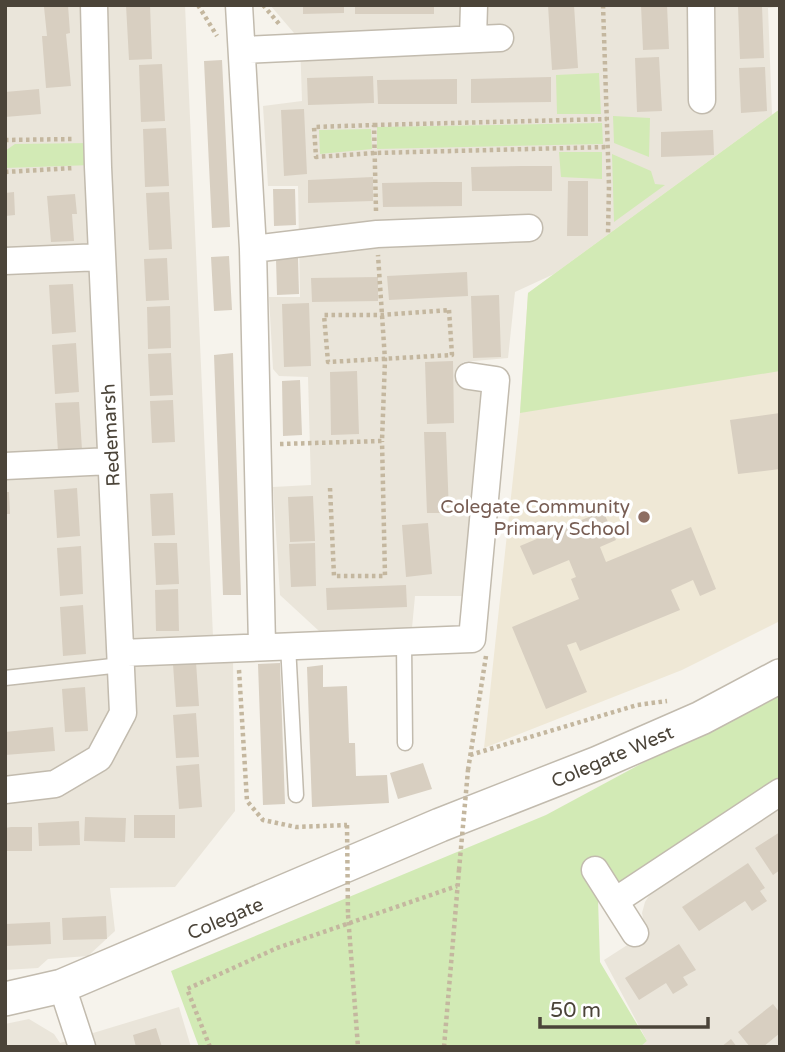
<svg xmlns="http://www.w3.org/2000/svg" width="785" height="1052" font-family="'Varela Round',sans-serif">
<rect width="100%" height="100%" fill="#f6f3ec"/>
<path fill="#eae5da" d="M5 5H185L214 659H233L235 811 175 887 110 888 115 931 88 956 48 959 38 968 5 970Z
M270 5H780V7L768 8 772 115 554 274 515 292 508 358 463 362V389L477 390 482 394 463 596H415L412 628 319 631 280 595 273 487 311 485 308 377 279 376 273 369 269 297H300L298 186H268L263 106 302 101 300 40Z
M780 809V1047H640L647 1041 604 960 646 933 642 913 645 902 652 891Z
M179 1007 191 1047H5V1024L29 1019 54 1034 60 1043Z"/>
<path fill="#efe8d6" d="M780 109V621L682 670 484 748 520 413 528 293Z"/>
<path fill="#d2eab5" d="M599 73 601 114H557L556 75Z
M780 109V371L520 413 528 293Z
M613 116 650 118 649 157 614 143Z
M602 123 603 144 377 149V127Z
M371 129 372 149 320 154 319 130Z
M92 143V165L5 168V151L15 144Z
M559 152H602V179L561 177Z
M612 154 651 171 655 184 665 185 614 222Z
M780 689V777L598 899 600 962 647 1041 640 1047H199L171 971 546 815Z"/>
<path fill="#d8cfc1" d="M68 5 70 33 66 34 71 86 46 88 42 36H47L44 7Z
M126 5H150L152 59 129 60Z
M303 5H344V13L303 14Z
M355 5H434V14H355Z
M548 5H574L578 68 552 70Z
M641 5H667L669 49 643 50Z
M738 6H762L764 58 740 59Z
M659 57 662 111 637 112 635 58Z
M222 60 230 227 212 228 204 61Z
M162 64 165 121 141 122 139 65Z
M765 67 767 111 741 113 739 68Z
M373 76 374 103 308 105 307 78Z
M551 77V102L471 103V79Z
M457 79V104H378L377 80Z
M39 89 41 114 5 117V92Z
M304 109 307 174 284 176 281 110Z
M166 128 169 186 145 187 143 129Z
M713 130 714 155 661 157V132Z
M522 166H552V191H472L471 167Z
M373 177V201L308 203V180Z
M568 181H588V236H567Z
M434 182H462V206L383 207 382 183Z
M273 189H295L296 225 274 226Z
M14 192 15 215 5 216V193Z
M169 192 172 249 149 250 146 193Z
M75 194 77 214H72L74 241 51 242 47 196Z
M229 256 232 310 214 311 211 257Z
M167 258 169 300 146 301 144 259Z
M298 258 299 294 277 295 276 259Z
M467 272 468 296 389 300 387 276Z
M378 277V301L312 302 311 278Z
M73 284 76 332 52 334 49 285Z
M499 295 501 357 473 358 471 296Z
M309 303 311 366 284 367 282 304Z
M170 306 171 348 148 349 147 307Z
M76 343 79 392 55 394 52 345Z
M171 353 173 395 150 396 148 354Z
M233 353 241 595H223L214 355Z
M453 361 454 423 427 424 425 362Z
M357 371 359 434 331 435 330 372Z
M300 380 302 435 283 436 282 381Z
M173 400 175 442 152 443 150 401Z
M79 402 82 450 58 452 55 403Z
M780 413V469L738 474 730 420Z
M424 432H446L449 513H427Z
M77 488 80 536 57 538 54 490Z
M5 492H9L10 514H5Z
M173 493 175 535 152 536 150 494Z
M313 496 315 541 290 542 288 497Z
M603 511 616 540 600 547 606 562 691 527 716 589 700 596 693 580 671 590 680 610 580 651 576 642 567 645 587 692 546 709 512 627 579 599 571 579 576 577 569 560 533 575 520 546Z
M428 523 432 574 406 577 402 525Z
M154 543H177L179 584 156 585Z
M315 543 316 586 291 587 289 544Z
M81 546 83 594 60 596 57 548Z
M406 585 407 607 327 610 326 588Z
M178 589 179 631H156L155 590Z
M83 605 86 654 63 656 60 607Z
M196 662 199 706 176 707 173 664Z
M280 663 285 804 263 805 258 664Z
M323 665V687L347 686 349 743H355L356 776 387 775 389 803 312 807 307 667Z
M85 687 88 731 65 732 62 689Z
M196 713 199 757 176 758 173 715Z
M53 727 55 751 5 755V732Z
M423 763 432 789 398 799 390 773Z
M199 764 202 807 179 809 176 766Z
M134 815H175V838H134Z
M85 817 126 818 125 842 84 841Z
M79 821 80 845 39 846 38 823Z
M11 827H32V851H5V828Z
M780 832V870L773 875 755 848Z
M748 863 765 888 760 891 767 901 752 911 745 901 699 931 682 907Z
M106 916 107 939 63 940 62 918Z
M50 922 51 944 5 946V924Z
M679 944 696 970 683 977 688 985 673 994 666 983 639 1000 625 978Z
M773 1004 780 1013V1033L763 1047H750L738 1032Z
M156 1028 162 1047H136L133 1035Z
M731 1039 737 1047H721Z"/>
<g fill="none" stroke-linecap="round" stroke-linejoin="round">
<g stroke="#c2bbae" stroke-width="17">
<path id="service" d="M404 643 405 743
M288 645 296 795
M5 678 121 665"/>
</g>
<g stroke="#c2bbae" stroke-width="29">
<path id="minor" d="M239 5 253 249 262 645
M701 5 702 100
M473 38 474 5
M243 50 500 38
M253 249 377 234 529 228
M5 261 102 257
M5 466 111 461
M121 653 472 639 496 380 469 376
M5 790 55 784 99 758 123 713 98 167 94 5
M595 870 635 933
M615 901 780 792
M62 986 82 1047"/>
</g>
<g stroke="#c2bbae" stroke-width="36">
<path id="tertiary" d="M5 999 62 986 440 825 598 763 701 718 780 676"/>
</g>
<path stroke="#c4b79f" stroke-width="4.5" stroke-dasharray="3.5 3.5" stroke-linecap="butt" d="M198 5 217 36
M263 5 280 25
M603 5 609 186 608 234
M374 125 607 119
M5 140 75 139
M5 172 74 168
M376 211 374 125 314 127 316 157 375 153 608 147
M449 310 452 355 328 362 324 315H382Z
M280 444 382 441 385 360 378 255
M330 488 334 576H385L382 441
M239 670 247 801 263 820 296 827 347 825
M470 755 637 705 667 701
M468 770 486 656
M348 915 358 1047
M210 1047 187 989 277 948 457 886
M444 1047 459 870"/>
<use href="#service" stroke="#fff" stroke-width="14"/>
<use href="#minor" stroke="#fff" stroke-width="26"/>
<use href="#tertiary" stroke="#fff" stroke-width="33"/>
<path stroke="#c4b79f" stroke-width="4.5" stroke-dasharray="3.5 3.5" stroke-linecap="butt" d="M347 825 348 915
M459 870 468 770"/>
</g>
<circle fill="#8d6e63" stroke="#fff" stroke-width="2.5" cx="644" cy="517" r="7"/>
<g text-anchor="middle" stroke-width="7" stroke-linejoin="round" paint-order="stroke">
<g font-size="19" fill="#4b4439" stroke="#fff">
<text transform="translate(110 435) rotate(-93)" y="7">Redemarsh</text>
<text transform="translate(612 756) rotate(-23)" y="7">Colegate West</text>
<text transform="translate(225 918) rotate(-23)" y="7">Colegate</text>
</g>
<g font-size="19" fill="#785e54" stroke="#fff" text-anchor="end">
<text x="630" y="513">Colegate Community<tspan x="630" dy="22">Primary School</tspan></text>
</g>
</g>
<rect width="785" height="1052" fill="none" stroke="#4b4439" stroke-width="14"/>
<path d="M540 1017v10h168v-10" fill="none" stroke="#4b4439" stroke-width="3.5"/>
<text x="550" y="1017" font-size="21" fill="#4b4439" stroke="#ffffff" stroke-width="5" paint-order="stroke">50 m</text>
</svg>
